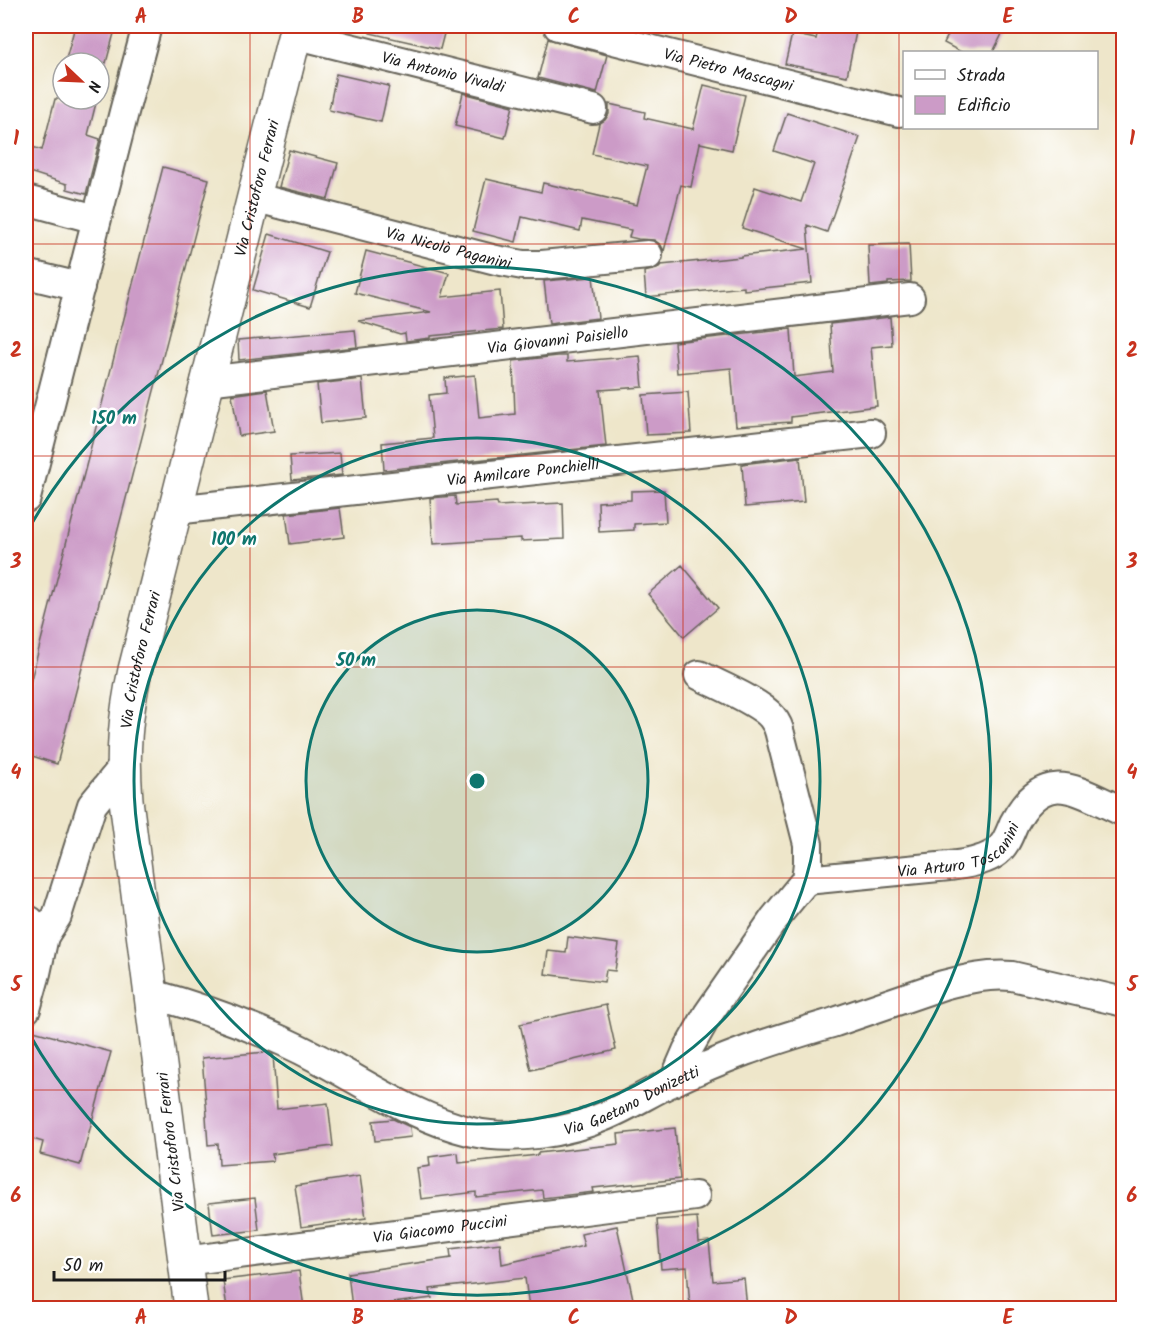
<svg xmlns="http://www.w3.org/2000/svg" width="1149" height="1334" font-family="Kalam,sans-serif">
<rect width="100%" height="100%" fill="#fff"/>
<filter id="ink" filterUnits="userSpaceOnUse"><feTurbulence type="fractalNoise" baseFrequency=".0167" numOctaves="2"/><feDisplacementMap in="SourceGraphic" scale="12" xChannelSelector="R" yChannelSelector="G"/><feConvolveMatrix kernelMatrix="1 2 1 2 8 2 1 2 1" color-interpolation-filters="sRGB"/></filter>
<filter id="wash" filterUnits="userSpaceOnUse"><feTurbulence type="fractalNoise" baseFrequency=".008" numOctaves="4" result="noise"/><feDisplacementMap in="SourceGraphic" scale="24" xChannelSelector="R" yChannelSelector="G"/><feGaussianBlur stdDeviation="1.35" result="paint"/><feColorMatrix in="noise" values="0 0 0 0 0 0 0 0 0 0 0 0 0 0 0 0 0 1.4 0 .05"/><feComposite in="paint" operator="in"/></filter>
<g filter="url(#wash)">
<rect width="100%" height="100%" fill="#eee6ca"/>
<g id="blocks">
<path fill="#cc9bc7" d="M75 26H116L106 63H65Z
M370 26H446L440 49 370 33Z
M819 26 856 32 847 76 785 64 792 34 816 39Z
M953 26H987L1002 34 993 52H961L944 43Z
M548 39 607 55 597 93 538 78Z
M336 74 389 86 381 122 329 110Z
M704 85 745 95 732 150 700 143 691 187 681 185 664 251 661 245 654 240 638 239 629 237 631 230 582 220 580 231 522 217 516 242 473 231 486 179 541 192 543 183 637 205 647 166 592 154 599 124 605 120 609 114V104L645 112 644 118 693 129Z
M463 93 513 106 505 138 455 126Z
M55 99H97L88 135 100 139 86 194 67 189V184L26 171V145L42 150Z
M787 113 860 137 827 232 807 225 812 283 744 290V287L646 297 644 272 657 269 661 265 741 257V256L807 249 742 228 755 187 801 202 814 164 774 151Z
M289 150 338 163 328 199 279 187Z
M163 167 209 179 57 764 26 754V699Z
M269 234 327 252 310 307 253 290Z
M909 244 911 281 888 282V284L870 286 868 245Z
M366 251 449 273 442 297 500 291 503 329 430 336V338L406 341 405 333 400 334 358 321 431 312 355 293Z
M593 277 598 318 549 324 544 281Z
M890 317 892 345 871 347 877 406 791 417V422L736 426 731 368 677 373 674 342 791 329 794 377 833 372 830 324Z
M355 330 357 347 239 360 238 340Z
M558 356H567V362L640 356 643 387 600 390 606 446 384 470 382 443 433 438 429 395 446 393 445 378 475 375 479 418 515 414 513 361Z
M362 379 366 418 321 423 317 384Z
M267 390 274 431 239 436 232 395Z
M688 392 691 433 646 435 643 395Z
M340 453 342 475 292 480 290 456Z
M800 457 804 502 745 507 742 464Z
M664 490 666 522 634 524V530L599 532 598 502 631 500V491Z
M455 496 456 505 497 502 498 506 563 503 564 539 521 541V538L433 544 430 498Z
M340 508 344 537 290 544 286 514Z
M682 565 718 608 684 637 648 594Z
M568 937 619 944 615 971 606 970 604 982 545 974 548 951 566 953Z
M606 1005 616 1050 531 1070 520 1024Z
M26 1029 111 1052 80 1165 40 1154 43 1142 26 1137Z
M267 1052 273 1055 277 1109 328 1103 333 1146 272 1154 273 1161 219 1165 218 1144 208 1145 206 1116H207L202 1058Z
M393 1119 410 1127 411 1137 375 1141 373 1121Z
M675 1128 680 1179 593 1188 594 1192 543 1198 542 1190 476 1197V1192L421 1199 417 1168 430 1166 429 1157 458 1153 459 1163 538 1155V1153L619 1144 618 1134Z
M360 1176 366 1218 301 1227 295 1186Z
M255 1198 259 1230 213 1235 209 1203Z
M697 1217 699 1242 709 1241 713 1281 744 1278 747 1308H690L687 1267 661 1269 657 1220Z
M617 1226 635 1308H529L525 1278 430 1289 432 1298 352 1308 348 1273 451 1258 450 1249 500 1243 502 1264 584 1246 581 1234Z
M299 1271 304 1308H227L223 1280Z"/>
</g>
</g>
<g filter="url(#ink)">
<use href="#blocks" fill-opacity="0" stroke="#666359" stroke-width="1.5"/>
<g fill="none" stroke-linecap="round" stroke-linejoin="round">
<g stroke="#666359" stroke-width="32">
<g id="minor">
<path id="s1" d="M558 26 899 112"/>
<path id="s2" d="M294 34 593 109"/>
<path id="s3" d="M253 197 496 260 523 265H542L648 255"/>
<path d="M26 200 96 219"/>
<path d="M26 274 80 287"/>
<path id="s4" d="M206 381 910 298"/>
<path d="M26 498 124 112 147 26"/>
<path id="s5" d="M175 510 871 433"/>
<path id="s6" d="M806 880 949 866C964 864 981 862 994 854 1005 847 1009 835 1014 823 1045 765 1077 791 1124 812"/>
<path d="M26 919 30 921 44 936 36 973 26 1009"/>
<path d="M44 936 57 916 92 805 123 767"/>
<path id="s7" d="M152 994C209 1010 264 1030 317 1058 368 1085 414 1118 472 1132 513 1141 566 1133 605 1116 629 1106 650 1092 674 1081 697 1070 721 1060 745 1051 774 1040 805 1031 835 1022 871 1010 907 997 943 985 966 979 988 974 1012 976L1124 1002"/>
<path d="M674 1081 687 1051 708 1014 774 919 806 880 808 863V844L780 734C779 728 776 722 772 717 760 702 718 685 699 675"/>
<path id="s8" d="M184 1261 695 1196"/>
</g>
</g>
<g stroke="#666359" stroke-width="36">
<g id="major">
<path id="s9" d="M191 1308 126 800C122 752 125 717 135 670L297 26"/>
</g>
</g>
<use href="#minor" stroke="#fff" stroke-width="28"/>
<use href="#major" stroke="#fff" stroke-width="33"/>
</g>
</g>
<path fill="none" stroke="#c8321e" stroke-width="1.5" stroke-opacity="0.55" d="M250 26V1308M466 26V1308M683 26V1308M899 26V1308M26 244H1124M26 456H1124M26 667H1124M26 878H1124M26 1090H1124"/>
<circle cx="477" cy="781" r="171" fill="#0f766e" fill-opacity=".12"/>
<g fill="none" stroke="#0f766e" stroke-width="3">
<circle cx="477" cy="781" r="171"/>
<circle cx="477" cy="781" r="343"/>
<path d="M27 532A514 514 0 1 1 27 1030"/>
</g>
<g text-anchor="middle" stroke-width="5" stroke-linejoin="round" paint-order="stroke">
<g font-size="16" fill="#1c1c1c" stroke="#fff">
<text dy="6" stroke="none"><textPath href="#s1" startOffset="176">Via Pietro Mascagni</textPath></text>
<text dy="6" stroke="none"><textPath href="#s2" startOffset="154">Via Antonio Vivaldi</textPath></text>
<text dy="6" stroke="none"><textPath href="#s9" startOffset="1140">Via Cristoforo Ferrari</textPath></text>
<text dy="6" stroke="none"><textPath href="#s3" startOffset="202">Via Nicolò Paganini</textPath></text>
<text dy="6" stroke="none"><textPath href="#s4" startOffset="354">Via Giovanni Paisiello</textPath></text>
<text dy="6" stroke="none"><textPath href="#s5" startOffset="350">Via Amilcare Ponchielli</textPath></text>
<text dy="6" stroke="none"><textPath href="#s9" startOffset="654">Via Cristoforo Ferrari</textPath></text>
<text dy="6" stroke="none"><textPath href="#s6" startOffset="160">Via Arturo Toscanini</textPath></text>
<text dy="6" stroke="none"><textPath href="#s7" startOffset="516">Via Gaetano Donizetti</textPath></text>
<text transform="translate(170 1142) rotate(-97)" y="6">Via Cristoforo Ferrari</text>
<text dy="6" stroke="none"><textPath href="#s8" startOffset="258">Via Giacomo Puccini</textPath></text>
</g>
</g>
<circle cx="477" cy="781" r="9" fill="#0f766e" stroke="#fff" stroke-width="3"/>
<g font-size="18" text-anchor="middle" font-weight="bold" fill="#0f766e" stroke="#fff" stroke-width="5" stroke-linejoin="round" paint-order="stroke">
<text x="114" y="424">150 m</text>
<text x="234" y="545">100 m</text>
<text x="356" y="666">50 m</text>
</g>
<rect width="1149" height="1334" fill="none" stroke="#fff" stroke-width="66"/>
<rect x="903" y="51" width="195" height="78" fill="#ffffff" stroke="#a4a4a4" stroke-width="1.5"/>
<rect x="915" y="70" width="30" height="9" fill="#ffffff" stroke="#a4a4a4" stroke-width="1.5"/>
<text x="957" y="81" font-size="18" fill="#1c1c1c">Strada</text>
<rect x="915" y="96" width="30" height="18" fill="#cc9bc7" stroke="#a4a4a4" stroke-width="1.5"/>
<text x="957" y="111" font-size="18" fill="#1c1c1c">Edificio</text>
<g transform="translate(81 81) rotate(113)"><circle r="28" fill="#ffffff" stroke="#a4a4a4" stroke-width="1.5"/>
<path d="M0-4.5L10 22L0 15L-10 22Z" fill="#c8321e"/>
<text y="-9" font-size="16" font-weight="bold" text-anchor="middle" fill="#1c1c1c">N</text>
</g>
<path d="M54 1271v9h171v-9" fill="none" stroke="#1c1c1c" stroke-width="3"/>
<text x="63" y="1271" font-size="18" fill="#1c1c1c" stroke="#ffffff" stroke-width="4.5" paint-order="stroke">50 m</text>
<rect x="33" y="33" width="1083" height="1268" fill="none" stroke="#c8321e" stroke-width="2"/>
<g font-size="20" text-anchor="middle" font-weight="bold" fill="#c8321e">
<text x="141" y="23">A</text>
<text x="358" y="23">B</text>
<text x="574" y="23">C</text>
<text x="791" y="23">D</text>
<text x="1008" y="23">E</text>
<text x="16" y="145">1</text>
<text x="1132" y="145">1</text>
<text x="16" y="357">2</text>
<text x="1132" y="357">2</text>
<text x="16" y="568">3</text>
<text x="1132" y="568">3</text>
<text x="16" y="779">4</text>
<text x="1132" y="779">4</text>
<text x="16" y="991">5</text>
<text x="1132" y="991">5</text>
<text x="16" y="1202">6</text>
<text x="1132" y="1202">6</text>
<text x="141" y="1324">A</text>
<text x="358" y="1324">B</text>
<text x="574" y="1324">C</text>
<text x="791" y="1324">D</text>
<text x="1008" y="1324">E</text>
</g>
</svg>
